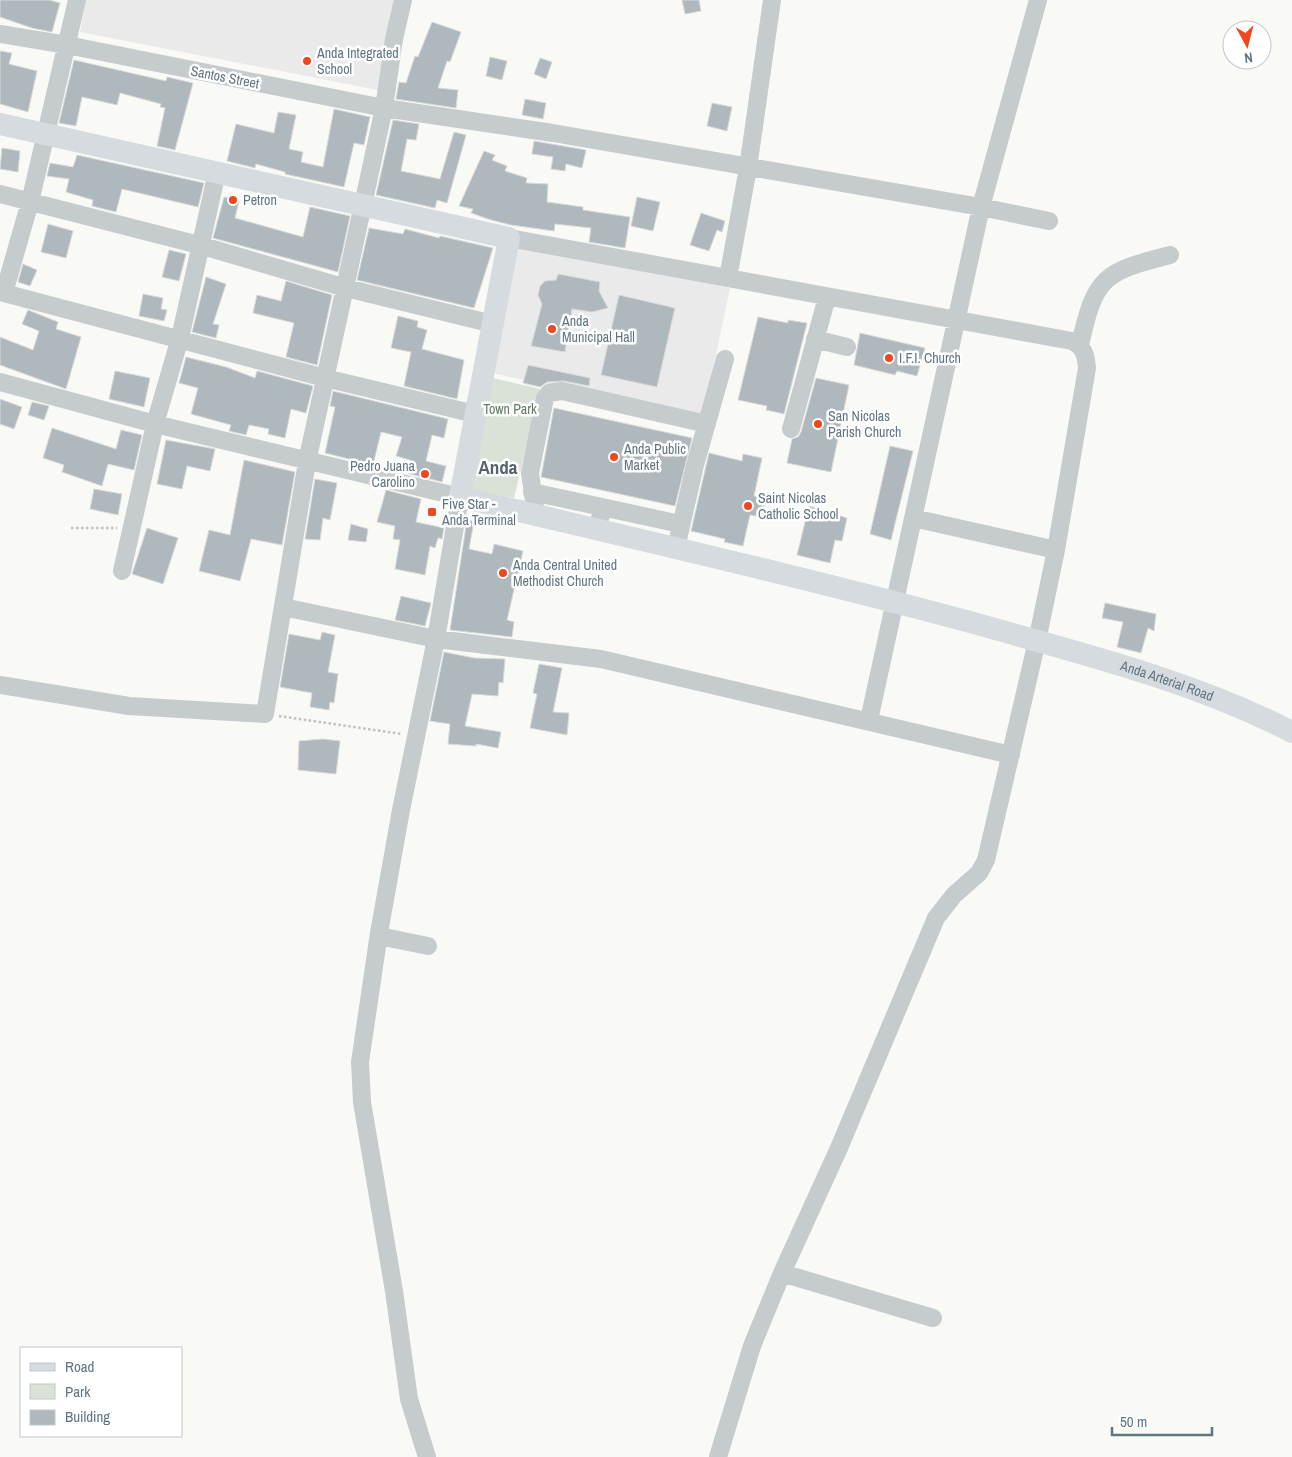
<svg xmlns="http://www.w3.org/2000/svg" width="1292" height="1457" font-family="'Archivo Narrow',sans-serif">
<rect width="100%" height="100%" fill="#f9f9f6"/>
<path fill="#e9eae9" d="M86 0H397L378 90 80 32Z
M518 244 730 288 703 417 491 373Z"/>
<path fill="#dae1d6" d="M493 378 540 389 514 498 467 489Z"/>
<path fill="#aeb8bd" stroke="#dadad8" d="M0 0H49L60 3 52 32 32 28 0 17Z
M682 0H699L701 11 685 14Z
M432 22 461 32 450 62 447 61 438 88 458 90 456 108 396 99 399 82 406 83 415 56 418 57Z
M0 51 12 53 9 64 37 71 28 112 0 104Z
M490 57 507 61 502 80 486 76Z
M540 58 552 62 546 79 534 74Z
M74 60 166 81 167 77 193 83 175 150 157 146 165 108 160 107 161 104 120 93 117 105 82 97 76 126 59 123Z
M525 99 546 103 543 119 522 115Z
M712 103 732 107 727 131 707 126Z
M334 109 370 117 364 145 354 143 344 187 285 174V172L256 164 255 168 227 161 236 124 274 133 278 112 296 115 289 149 303 152 301 162 323 167Z
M393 120 419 124 416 140 407 139 401 171 440 179 454 132 466 135 447 203 437 200 435 208 376 195Z
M534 141 586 150 582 168 566 164 565 171 551 169 553 157 532 154Z
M2 148 20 151 18 172 0 169Z
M484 151 495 155 492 160 507 166 505 171 527 178 526 183 548 184 547 202 583 207V210L630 217 625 248 589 242 591 228 555 224 554 231 511 225 491 220 471 213 473 209 459 206Z
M77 155 204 183 198 207 122 189 116 212 92 206 93 200 66 192 69 179 47 176 50 163 73 167Z
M224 197 239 201 235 218 303 237 310 207 350 216 338 272 213 238Z
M637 197 660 202 653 231 631 226Z
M701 213 725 221 722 232 717 230 709 251 690 245Z
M48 224 73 231 66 258 41 252Z
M369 228 403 234 405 229 439 238 440 236 493 248 474 308 357 280Z
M169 250 186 254 179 281 162 277Z
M23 264 37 270 30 286 18 282Z
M558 274 600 282 599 291 608 308 592 312 572 309 565 352 531 346 542 304 538 295 540 286 545 281 556 280Z
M206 277 226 284 213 324 219 325 216 338 192 332Z
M286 281 332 295 317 365 286 357 294 323 253 313 257 295 281 301Z
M143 294 163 298 161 309 167 310 164 321 139 316Z
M619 295 675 308 657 387 601 375Z
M28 310 58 322 56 329 81 337 66 389 0 365V337L33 350 39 331 22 324Z
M398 316 418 321 417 327 427 330 422 349 464 360 457 399 404 386 411 352 391 348Z
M758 317 788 323V320L807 323 784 414 766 410 767 406 738 400Z
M860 333 925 348 917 376 897 371 895 375 854 365Z
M186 357 226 367 255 378 257 371 313 386 306 413 291 409 285 438 268 434 269 429 249 425 246 435 229 431 231 425 191 414 198 388 179 383Z
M528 365 590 378 589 386 564 381 547 382 540 387 523 383Z
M115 371 150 378 144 407 109 399Z
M816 378 849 385 831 472 787 463 792 439 798 437 801 432Z
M333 391 448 419 444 438 432 435 426 461 446 466 442 482 406 473 410 460 396 456 402 437 381 432 373 465 325 453 335 407 330 406Z
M0 399 22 407 14 429 0 424Z
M32 402 49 406 44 420 28 415Z
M554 408 692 438 675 506 541 477Z
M52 428 116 449 121 430 142 435 134 470 108 464 102 486 62 472 64 465 43 458Z
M166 440 215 449 210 471 187 466 182 489 157 484Z
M890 446 913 451 891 540 870 534Z
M709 453 742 461 743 454 762 458 754 496 766 498 761 517 750 515 743 546 724 542 725 539 691 531Z
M244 460 295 472 282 545 251 539 240 581 199 571 209 530 230 535Z
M315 479 337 483 330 520 323 518 320 540 305 539Z
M94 489 122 494 118 515 90 509Z
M386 490 421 499 416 522 444 528 442 539 438 538 435 548 430 546 425 575 395 569 400 540 393 539 395 526 377 522Z
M809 506 847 518 842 541 835 540 830 563 797 555Z
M467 520 474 521 469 549 492 554 494 544 523 551 507 620 514 622 512 637 450 630Z
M351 524 368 529 366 542 348 540Z
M147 528 178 538 163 584 132 574Z
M401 596 431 603 425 626 395 620Z
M1105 603 1156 614 1154 631 1148 628 1141 653 1117 647 1123 622 1102 618Z
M322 632 335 635 328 672 338 674 334 703 330 702 329 710 310 707 312 693 280 687 289 634 320 640Z
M444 652 474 658 505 659 503 683 499 682 498 696 472 694 465 726 501 732 498 748 476 744V746L448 744 450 724 430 721Z
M539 664 562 668 553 712 569 713 567 735 530 728 537 694 533 693Z
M323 739 340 741 336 774 298 770 299 741Z"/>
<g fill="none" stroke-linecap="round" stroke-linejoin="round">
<path stroke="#bfc2c4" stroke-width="2.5" stroke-dasharray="2.5 2.5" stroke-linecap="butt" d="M71 528H117
M279 716 402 734"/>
<path stroke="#c6cbce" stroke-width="18" d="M0 34 67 45 384 108 394 39 403 0
M0 194 199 245 346 288 493 324
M509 238 1072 341C1084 347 1086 355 1087 368L1056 550 1037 641 986 860 979 873 954 895 936 918 839 1148 782 1273 752 1346 718 1457
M728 278 748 168 772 0
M0 292 325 378 475 414
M4 293 30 202 77 0
M815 339 847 347
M1080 345C1095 276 1104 272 1170 255
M0 382 155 424 460 497 436 639 401 810 379 933 360 1062 362 1102 394 1291 409 1399 427 1457
M791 429 827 297
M532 492 602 507
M536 515 530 473 545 398 549 393 562 391 707 424
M913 518 1056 550
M598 530 602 507 680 524
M676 548 695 465 725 359
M122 571 155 424 180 338 217 172
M283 607 436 639 601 659 1011 755
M0 685 129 706 265 714 307 462 384 108 553 133 981 207 1049 221
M869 720 981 207 1038 0
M379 936 428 946
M782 1273 933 1318"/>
<path stroke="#d6dbdf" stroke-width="22" id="s1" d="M0 124 509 238 460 497C636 539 813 579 988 627 1091 656 1197 683 1292 732"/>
</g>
<g fill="#f0471e" stroke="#fff" stroke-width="2">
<circle cx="307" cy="61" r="5"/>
<circle cx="233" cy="200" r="5"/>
<circle cx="552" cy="329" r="5"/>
<circle cx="889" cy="358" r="5"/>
<circle cx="818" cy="424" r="5"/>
<circle cx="614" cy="457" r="5"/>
<circle cx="425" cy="474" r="5"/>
<circle cx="748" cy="506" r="5"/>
<rect x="427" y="507" width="10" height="10" rx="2.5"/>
<circle cx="503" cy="573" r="5"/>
</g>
<g text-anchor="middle" stroke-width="5" stroke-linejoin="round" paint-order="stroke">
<g font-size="14" fill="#617683" stroke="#fff" text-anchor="start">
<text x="317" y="58">Anda Integrated<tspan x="317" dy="16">School</tspan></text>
<text x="243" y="205">Petron</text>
<text x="562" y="326">Anda<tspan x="562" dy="16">Municipal Hall</tspan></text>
<text x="899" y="363">I.F.I. Church</text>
<text x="828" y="421">San Nicolas<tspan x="828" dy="16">Parish Church</tspan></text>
<text x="624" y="454">Anda Public<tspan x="624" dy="16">Market</tspan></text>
<text x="415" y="471" text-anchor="end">Pedro Juana<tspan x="415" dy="16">Carolino</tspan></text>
<text x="758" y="503">Saint Nicolas<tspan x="758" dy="16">Catholic School</tspan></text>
<text x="442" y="509">Five Star -<tspan x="442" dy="16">Anda Terminal</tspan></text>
<text x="513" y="570">Anda Central United<tspan x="513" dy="16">Methodist Church</tspan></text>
</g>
<g font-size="14" fill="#617683" stroke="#fff">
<text transform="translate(225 77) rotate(11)" y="5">Santos Street</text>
<text dy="5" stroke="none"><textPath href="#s1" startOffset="1516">Anda Arterial Road</textPath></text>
</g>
<g font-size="14" fill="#667a61" stroke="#fff">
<text x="510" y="414">Town Park</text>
</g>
<g font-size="19" font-weight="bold" fill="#54636d" stroke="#fff">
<text x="498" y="474">Anda</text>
</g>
</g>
<rect x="20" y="1347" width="162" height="90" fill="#ffffff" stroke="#c0c8cd"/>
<rect x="30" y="1363" width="25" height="8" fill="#d6dbdf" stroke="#c0c8cd"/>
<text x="65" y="1372" font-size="15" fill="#617683">Road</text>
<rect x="30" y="1384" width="25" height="15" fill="#dae1d6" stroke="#c0c8cd"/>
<text x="65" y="1397" font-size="15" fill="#617683">Park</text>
<rect x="30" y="1410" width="25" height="15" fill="#aeb8bd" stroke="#c0c8cd"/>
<text x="65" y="1422" font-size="15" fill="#617683">Building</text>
<g transform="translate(1247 45) rotate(173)"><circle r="24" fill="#ffffff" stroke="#c0c8cd"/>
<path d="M0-4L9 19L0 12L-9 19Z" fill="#f0471e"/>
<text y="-8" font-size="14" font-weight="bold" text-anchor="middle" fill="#617683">N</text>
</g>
<path d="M1112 1427v8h100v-8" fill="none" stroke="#617683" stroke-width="2.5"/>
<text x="1120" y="1427" font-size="15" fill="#617683" stroke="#ffffff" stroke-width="4" paint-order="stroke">50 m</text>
</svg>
